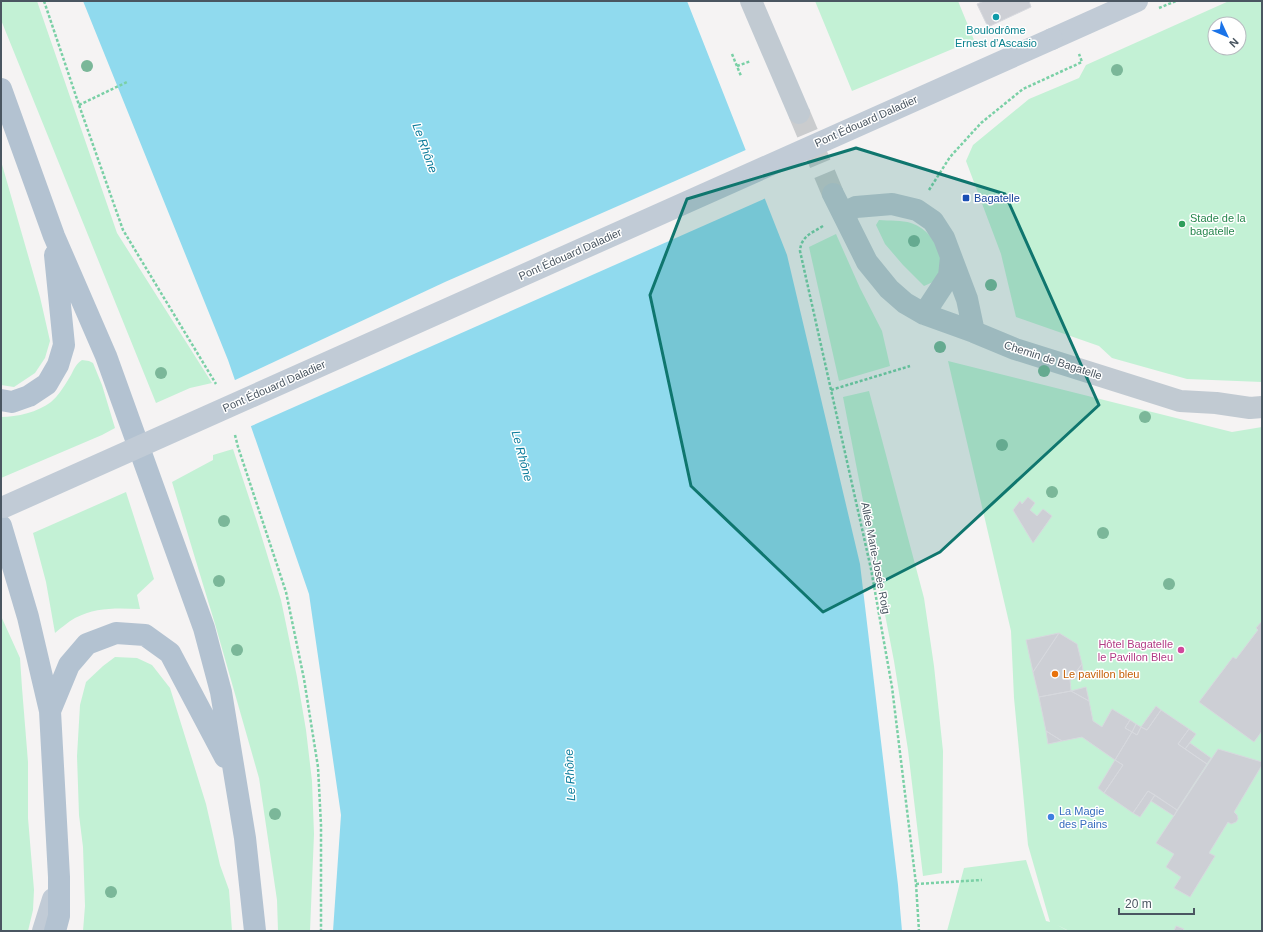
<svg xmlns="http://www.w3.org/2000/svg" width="1263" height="932" font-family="Arial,sans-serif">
<rect width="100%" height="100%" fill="#f5f3f3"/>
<path fill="#c3f1d5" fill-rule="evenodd" d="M1 1H37L117 233 212 383 190 388 156 403 1 20Z
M815 1H958L974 40 852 91Z
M1229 1H1262V382L1187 379 1112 358 1099 346 1016 317 1001 254 966 161 973 145 1029 99 1079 78 1086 65ZM1215 24H1239V48H1215Z
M1 161 40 297 50 341 45 358 35 373 14 387 1 385Z
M879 220C889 221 902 220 911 223 932 230 943 252 942 273L933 282 924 286 903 265 885 244 876 225Z
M836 234 860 288 882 331 890 366 839 381 809 247Z
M82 360 89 361 93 363 102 385 115 428 102 435 1 478V417C17 417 38 412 51 402 58 396 63 388 68 380 73 373 74 365 82 360Z
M948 361 1232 432 1262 427V931H1069L1057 925 1068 931H947L964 868 1026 860 1046 921 1050 922 1028 845 1014 698 1011 631Z
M869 391 924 598 934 666 943 751 942 873 923 876 908 750 894 661 843 397Z
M233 449 259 528 281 600 297 677 306 730 312 781 314 834 310 931H278L277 900 259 778 215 624 172 482 213 460V455Z
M126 492 154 579 137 595 140 609C117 608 96 607 75 618 68 622 61 628 55 633L46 582 33 533Z
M1 616 20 658 22 688 28 762V818L34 890 33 910 28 931H1Z
M115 657 137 658 152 665 170 688 206 804 220 865 229 890 232 931H83L85 906 83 847 79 815 77 756 80 705 86 682 103 666Z"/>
<path fill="#90daee" d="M83 1H687L787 255 860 564 898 885 902 931H333L341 815 309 594 228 360Z"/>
<path fill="#f5f3f3" d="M748 149 766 198 249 427 233 381 445 282Z"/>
<path fill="#cdcfd5" stroke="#d7d9de" d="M984 1H1029L1031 7 988 27 977 4Z
M1028 497 1035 503 1030 510 1037 516 1043 509 1052 516 1033 543 1013 510 1020 501 1022 504Z
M1262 621V731L1254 742 1199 702 1233 657 1236 659 1258 630 1256 628Z
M1059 633 1033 672 1026 640Z
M1059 633 1077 644 1082 664 1070 680 1071 691 1039 697 1033 672Z
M1082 664 1084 677 1070 680Z
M1086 687 1089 701 1071 691Z
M1071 691 1089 701 1093 721 1102 727 1112 709 1130 720 1125 728 1132 732 1115 760 1082 737 1062 741 1046 731 1039 697Z
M1156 706 1161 710 1147 730 1141 727Z
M1161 710 1189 729 1178 744 1207 764 1177 810 1148 791 1133 813 1104 793 1123 765 1115 760 1132 732 1137 735 1141 727 1147 730Z
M1130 720 1136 724 1132 732 1125 728Z
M1136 724 1141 727 1137 735 1132 732Z
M1189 729 1196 734 1185 749 1178 744Z
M1046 731 1062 741 1048 744Z
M1190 743 1211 758 1207 764 1185 749Z
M1218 749 1262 762V765L1234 812 1237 815 1238 819 1236 822 1231 824 1228 822 1209 853 1215 856 1190 897 1174 888 1181 877 1166 867 1174 854 1156 843Z
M1115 760 1123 765 1104 793 1098 788Z
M1148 791 1155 795 1140 817 1133 813Z
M1155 795 1177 810 1174 816 1151 801Z
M1176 926 1184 929 1182 931H1174Z"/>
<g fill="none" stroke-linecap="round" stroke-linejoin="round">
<path stroke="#caccce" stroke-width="22" stroke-dasharray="22 11" stroke-linecap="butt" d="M799 113 833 194"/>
<path stroke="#7ad0a6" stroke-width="2.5" stroke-dasharray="3 2" stroke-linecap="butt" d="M44 1 79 105 123 230 216 384
M1159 8 1176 1
M732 54 741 76
M737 66 751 61
M79 105 127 82
M929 190 950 157 981 123 1023 89 1082 62 1079 54
M823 226C812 233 801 236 800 251L871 569 892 687 916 884 919 931
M831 390 910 366
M235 435 238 447 286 592 304 679 318 767 321 825V931
M916 884 982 880"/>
<path stroke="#c1cad2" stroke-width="22" d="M751 1 799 113
M833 194 867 262 889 289 905 303 924 314 974 332 1015 349 1180 401 1216 403 1250 408 1262 407
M843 213 856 207 892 204 917 210 933 221 944 238 967 299 974 332
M924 314 949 276 951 257"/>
<path stroke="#c1cbd6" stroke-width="22" d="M1052 39 1137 1
M43 931 53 899"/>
<path stroke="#b3c2d1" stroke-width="22" d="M1 89 54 236 106 356 204 628 221 692 245 838 255 931
M1 400 12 402 29 396 47 384 58 365 64 345 55 255
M1 526 28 617 50 711 59 877V916L55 931
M50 711 69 665 87 644 116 633 145 635 170 653 225 757"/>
<path stroke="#c1cbd6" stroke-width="22" d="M4 507 1052 39"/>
</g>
<g fill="#7bb799">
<circle cx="87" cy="66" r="6"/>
<circle cx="1117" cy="70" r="6"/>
<circle cx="914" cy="241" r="6"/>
<circle cx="991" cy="285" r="6"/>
<circle cx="940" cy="347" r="6"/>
<circle cx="1044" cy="371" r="6"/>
<circle cx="161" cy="373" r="6"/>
<circle cx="1145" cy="417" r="6"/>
<circle cx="1002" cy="445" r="6"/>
<circle cx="1052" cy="492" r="6"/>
<circle cx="224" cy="521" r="6"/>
<circle cx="1103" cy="533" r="6"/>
<circle cx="219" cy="581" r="6"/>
<circle cx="1169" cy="584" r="6"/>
<circle cx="237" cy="650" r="6"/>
<circle cx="275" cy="814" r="6"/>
<circle cx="111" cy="892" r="6"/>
</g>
<path fill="#0f766e" fill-opacity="0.2" stroke="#0f766e" stroke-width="3" stroke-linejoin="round" d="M856 148 1005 194 1099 405 940 552 823 612 691 486 650 295 687 199Z"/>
<circle fill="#0f9aa8" stroke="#fff" stroke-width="1.5" cx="996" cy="17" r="4"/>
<rect fill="#1a4fb4" stroke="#fff" stroke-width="1.5" x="962" y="194" width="8" height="8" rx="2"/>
<circle fill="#2e9e5b" stroke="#fff" stroke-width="1.5" cx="1182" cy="224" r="4"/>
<circle fill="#d1479c" stroke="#fff" stroke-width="1.5" cx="1181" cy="650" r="4"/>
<circle fill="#e8710a" stroke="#fff" stroke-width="1.5" cx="1055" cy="674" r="4"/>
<circle fill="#3f7fe0" stroke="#fff" stroke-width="1.5" cx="1051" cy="817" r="4"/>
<g text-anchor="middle" stroke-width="3" stroke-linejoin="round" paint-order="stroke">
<g font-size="11" fill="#0d838f" stroke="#fff">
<text x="996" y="34">Boulodrôme<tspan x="996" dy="13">Ernest d’Ascasio</tspan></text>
</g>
<g font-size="11" fill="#4a5661" stroke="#fff">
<text transform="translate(866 121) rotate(-24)" y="4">Pont Édouard Daladier</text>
<text transform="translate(570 254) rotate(-24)" y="4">Pont Édouard Daladier</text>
<text transform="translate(1053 360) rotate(18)" y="4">Chemin de Bagatelle</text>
<text transform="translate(274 386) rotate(-24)" y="4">Pont Édouard Daladier</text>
<text transform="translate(876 558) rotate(79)" y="4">Allée Marie-Josée Roig</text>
</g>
<g font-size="11" fill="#164399" stroke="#fff" text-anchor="start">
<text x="974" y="202">Bagatelle</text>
</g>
<g font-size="11" fill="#27864d" stroke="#fff" text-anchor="start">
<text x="1190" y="222">Stade de la<tspan x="1190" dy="13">bagatelle</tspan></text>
</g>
<g font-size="11" fill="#b23c85" stroke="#fff" text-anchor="end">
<text x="1173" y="648">Hôtel Bagatelle<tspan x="1173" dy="13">le Pavillon Bleu</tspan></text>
</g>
<g font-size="11" fill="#c56008" stroke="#fff" text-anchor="start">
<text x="1063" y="678">Le pavillon bleu</text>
</g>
<g font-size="11" fill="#366cbe" stroke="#fff" text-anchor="start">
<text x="1059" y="815">La Magie<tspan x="1059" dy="13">des Pains</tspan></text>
</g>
<g font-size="12" font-style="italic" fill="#0c7c9b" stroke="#fff">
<text transform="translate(425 148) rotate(70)" y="4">Le Rhône</text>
<text transform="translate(522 456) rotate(75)" y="4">Le Rhône</text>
<text transform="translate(570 775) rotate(-93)" y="4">Le Rhône</text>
</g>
</g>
<rect width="1263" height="932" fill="none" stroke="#4a5661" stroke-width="4"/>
<g transform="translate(1227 36) rotate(134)"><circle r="19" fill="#ffffff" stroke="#b7bbc0"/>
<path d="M0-3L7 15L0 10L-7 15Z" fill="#1a73e8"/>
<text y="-6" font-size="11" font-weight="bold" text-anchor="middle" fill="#4a5661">N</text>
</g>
<path d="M1119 908v6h75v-6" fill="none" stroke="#4a5661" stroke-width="2"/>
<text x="1125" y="908" font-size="12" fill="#4a5661" stroke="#ffffff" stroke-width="3" paint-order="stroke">20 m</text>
</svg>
